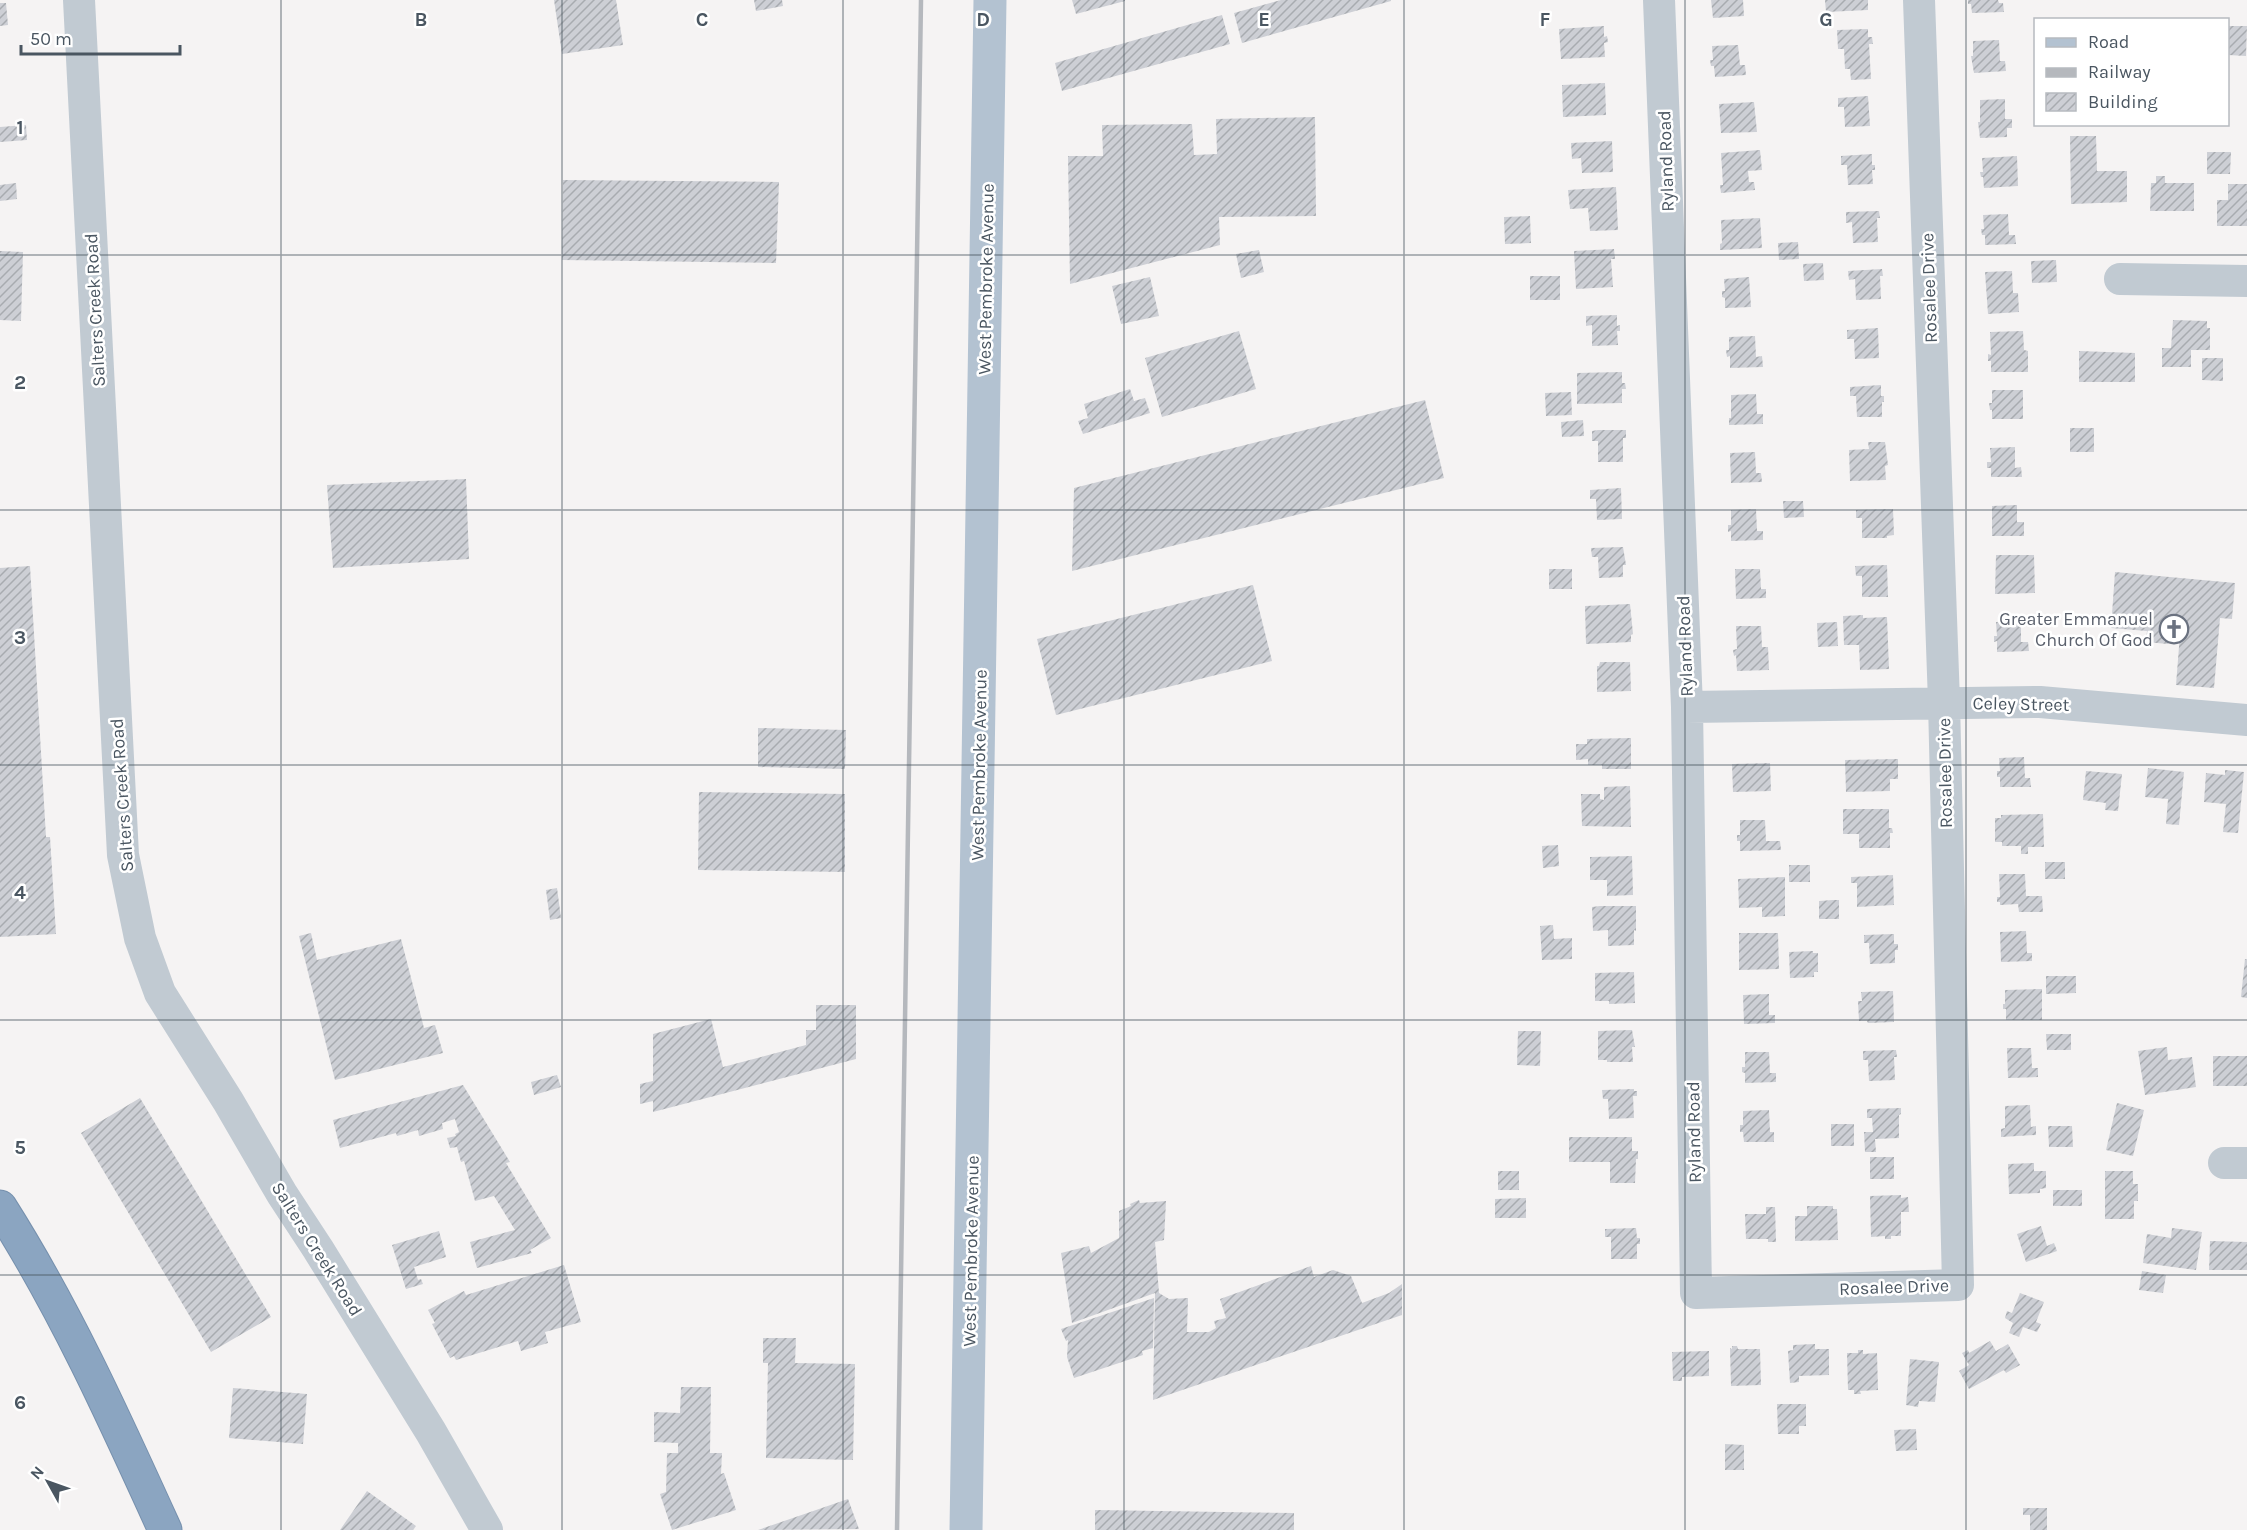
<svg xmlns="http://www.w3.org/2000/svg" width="2247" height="1530" font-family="Karla,sans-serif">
<defs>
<pattern id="building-hatch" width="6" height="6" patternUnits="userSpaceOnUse" patternTransform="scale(1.5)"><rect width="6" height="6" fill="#cdcfd5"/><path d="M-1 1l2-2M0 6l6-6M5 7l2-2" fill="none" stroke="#a8abb0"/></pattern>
</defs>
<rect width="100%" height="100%" fill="#f5f3f3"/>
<path fill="url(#building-hatch)" d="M554 0H616L623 45 562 54Z
M754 0H782L783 6 756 11Z
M1072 0H1125V1L1076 14Z
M1281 0H1391V1L1242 43 1234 13Z
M1711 0H1743L1744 16 1713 18Z
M1825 0H1868V10L1826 12Z
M1968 0H1998L1999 3H2003L2004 12 1972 13 1971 4H1968Z
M0 3H6L8 25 0 26Z
M1222 15 1230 44 1062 91 1055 63Z
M1604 26V37L1607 36 1608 42 1604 43 1605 57 1561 59 1559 29Z
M2228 26H2247L2246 56 2228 55Z
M1868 29V37H1872L1873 44H1869L1871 79 1851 80 1850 69H1845L1844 49H1838L1837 30Z
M1999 40 2000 61H2005L2006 71 1974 73 1971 56H1973V41Z
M1738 45 1740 65H1745L1746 75 1715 77 1714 66H1711L1710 60H1713L1712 46Z
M1605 83 1606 115 1563 117 1562 85Z
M1868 96 1870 126 1845 127 1844 107H1838V98Z
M2005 99V119H2012V128H2007V137L1980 138 1978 122H1980V100Z
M1754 102 1757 132 1721 133 1719 104Z
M1315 117 1316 216 1219 217 1220 245 1070 284 1068 156H1103L1102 125 1192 124 1194 155 1217 154 1216 119Z
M26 125 27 140 0 142V127Z
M2070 136H2096L2097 171H2127V202L2071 204Z
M1612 141 1613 172 1582 173 1581 158 1572 159 1571 143Z
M1760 150 1762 170 1748 171 1749 182H1754L1755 190 1721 193 1720 185H1723L1721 153Z
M2207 152H2231L2230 174H2207Z
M1872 154V165H1875V170H1872L1873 184 1848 185 1847 165H1841V156Z
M2017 156 2018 186 1984 188 1983 177H1981L1980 172H1983L1982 158Z
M2156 176H2165V183H2194V211H2150L2151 183H2156Z
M563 180 779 182 776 263 562 260Z
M16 183 17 199 0 201V185Z
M2228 184H2247V226H2217V200H2228Z
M1616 187 1618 230 1590 231 1588 208 1570 209 1568 190Z
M1879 211 1880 218H1877L1878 242 1853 243 1852 222 1846 223V212Z
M2008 214 2009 235H2015L2016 244 1985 245V235H1982L1981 229H1984L1983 215Z
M1530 216 1531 243 1505 244 1504 217Z
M1760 218 1762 248 1720 250V244L1722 243 1721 220Z
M1798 242 1799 259 1779 260 1778 243Z
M1614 249 1615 259H1611L1613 287 1576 289 1574 251Z
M1259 250 1264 272 1241 278 1236 254Z
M0 251 23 252 21 321 0 320Z
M2056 260 2057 282 2032 283 2031 261Z
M1823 263 1824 280 1804 281 1803 264Z
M1882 269 1883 276H1880L1881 299 1856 300 1855 279 1849 280 1848 271Z
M2012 271 2013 293H2018L2019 312 1988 314 1985 272Z
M1530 276H1560V300H1530Z
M1150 277 1159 316 1121 324 1112 286Z
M1749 277 1751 307 1725 308V298L1722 297V291H1725L1724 279Z
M1617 315V326L1620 325V331H1617L1618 345 1592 346V325L1586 326V316Z
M2173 320 2207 321V328H2210V350H2191V367H2162V348H2171Z
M1878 328 1879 358 1855 359 1854 339H1847V330Z
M1239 331 1256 389 1162 417 1145 358Z
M2023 331 2024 350 2028 351V372H1991V361H1988V354L1991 355 1990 332Z
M1755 336 1756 357 1762 356 1763 367 1730 368V356L1727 357 1726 350H1729V337Z
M2079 351 2135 353V382H2079Z
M2202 358H2223V381L2202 380Z
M1622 372V383H1625L1626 389H1622V403L1577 404V373Z
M1881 385V396H1884V402H1882V417H1857L1856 396H1850V387Z
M1130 389 1134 401 1145 398 1150 413 1083 434 1078 421 1088 418 1084 404Z
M1992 390H2023V419H1992V410H1990L1989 403H1992Z
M1571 392 1572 415 1546 416 1545 393Z
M1756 394 1757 414H1763V424L1729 425V418H1731V395Z
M1425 400 1444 478 1072 571 1074 488Z
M1583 420 1584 436 1562 437 1561 422Z
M2070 428H2094V452H2070Z
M1598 430H1626V438H1623V462H1598V441H1592V431Z
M1868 442H1885L1888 465 1885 466 1886 480 1850 481 1849 450 1869 449Z
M2015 447V468L2021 467 2022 477H1991V468H1987V462H1991L1990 448Z
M1755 452 1756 473H1761L1762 482 1731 483 1730 453Z
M466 479 469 559 333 568 327 485Z
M1621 488 1622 519 1597 520 1596 499H1590V490Z
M1783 501H1803L1804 517 1784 518Z
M2017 505V522H2024V536H1992V506Z
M1756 509 1757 531H1763V540L1731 541V531L1728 532V525H1731V510Z
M1893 509 1894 535 1887 536V538H1862V518H1856V510Z
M1623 547 1626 565H1623V577L1599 578 1598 557H1592L1591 548Z
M1996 555H2034L2035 593 1995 594Z
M1887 565 1888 597H1862V576H1856L1855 566Z
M30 566 46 837H50L56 934 0 937V568Z
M1549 569H1572V589H1549Z
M1735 569H1760L1761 589H1766V598L1736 599Z
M2115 572 2235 583 2232 619 2220 618 2214 688 2176 685 2180 634 2169 633 2168 644 2146 642 2147 631 2111 628Z
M1253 585 1272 661 1056 715 1037 639Z
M1630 604 1633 634 1631 635V642L1586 644 1585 606Z
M1863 615V618L1887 617 1889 669 1860 670 1859 645H1844L1843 616Z
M2021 621V642H2028L2029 651 1997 652V641L1994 642V636H1997L1996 622Z
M1837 622 1838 646 1818 647 1817 623Z
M1736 626H1761L1762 647H1768L1769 670 1737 671 1736 655 1734 656 1733 650 1737 649Z
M1600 662H1630L1631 691 1597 692V666H1599Z
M758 728 846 730 845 769 758 767Z
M1631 738V769H1602V765H1588V759L1576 760V744H1587V739Z
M2024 757 2025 778H2030L2031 787H2000V777H1997V771H2000L1999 758Z
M1898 759V779H1890V791L1846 792 1845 760Z
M1770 763 1771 791 1733 792 1732 764Z
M2148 768 2184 772 2179 825 2166 824 2168 799 2145 797Z
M2225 770 2244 772 2238 833 2223 832 2226 804 2204 802 2206 773 2225 775Z
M2086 771 2122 774 2118 811 2105 810 2106 803 2083 800Z
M1630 786 1631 827 1582 826 1581 794H1600V799L1604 800V787Z
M699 792 845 794V872L698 870Z
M1843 809H1889V828H1892L1893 833H1890V848H1859V834H1843Z
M2043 814 2044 847H2028V854H2021V846H2002V842H1995V818H2001V815Z
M1740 820H1765L1766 841H1780L1781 850 1740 851V841H1737V835H1740Z
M1558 845 1559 866 1543 868 1542 846Z
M1632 856 1633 895 1607 896V880H1590V857Z
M2045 862H2065V879H2045Z
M1789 865H1810V882H1789Z
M1999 874H2025L2026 896H2042L2043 912H2019L2018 904 2000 905V902H1997V897H2000Z
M1893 875 1894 905 1857 907V883H1851V877Z
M1785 877V916L1762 917V907L1739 908 1738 879Z
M557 888 561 918 550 920 546 890Z
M1833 900H1839V919H1819V901Z
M1600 906H1636V931L1634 930V945L1608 946V930L1593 931 1592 907Z
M1553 925 1554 939 1572 938V959L1542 960 1540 926Z
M2026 931 2027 953H2032V961L2001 962 2000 932Z
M311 933 317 960 401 939 424 1028 435 1025 443 1053 335 1080 299 936Z
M1739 933H1778L1779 969 1739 970Z
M1894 934V944H1898V950H1895V963L1870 964 1869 943H1864V935Z
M1813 951V953H1818V972H1814V977L1790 978 1789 952Z
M2245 959H2247V998L2241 997Z
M1634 972 1635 1003 1609 1004V1001H1595V973Z
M2046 976H2076V993L2046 994Z
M2042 989V1020H2006V1009H2003V1004H2005V990Z
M1893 991 1894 1022 1868 1023 1867 1021H1859L1858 1001H1862L1861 992Z
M1769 994V1015H1775V1023L1744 1024 1743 995Z
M816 1005H856V1059L653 1112V1101L640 1104V1084L653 1081V1034L711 1019 723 1067 806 1045V1030H816Z
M1632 1030 1635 1047H1632L1633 1062H1607V1060H1598V1031Z
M1518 1031H1541L1540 1066 1517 1065Z
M2046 1034H2071V1050H2047Z
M2167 1047 2168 1060 2192 1057 2196 1087 2145 1095 2138 1051Z
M2007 1048H2031L2032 1068H2038V1077L2008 1078Z
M1896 1050 1897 1057H1894L1895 1080 1869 1081 1868 1060H1863V1051Z
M1745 1052H1769L1770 1073H1776V1082L1745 1083V1073L1742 1072V1067H1745Z
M2213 1056H2247V1086H2213Z
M557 1075 561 1087 534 1095 531 1082Z
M463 1085 510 1162 506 1163 551 1238 530 1250 532 1253 477 1268 470 1242 515 1230 494 1196 475 1201 464 1161 461 1162 457 1147 450 1148 447 1138 456 1136 455 1134 459 1132 455 1119 442 1123 443 1129 419 1136 418 1130 397 1136 396 1133 340 1148 333 1120Z
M1634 1089V1091H1637V1096H1633L1634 1118 1609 1119 1608 1099H1603L1602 1090Z
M140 1098 271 1317 211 1352 81 1133Z
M2117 1103 2144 1110 2133 1156 2106 1150Z
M2030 1105 2031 1127 2036 1126V1135L2001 1137V1129L2005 1128V1106Z
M1901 1108V1114L1899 1115V1138L1875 1139 1876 1152H1865L1864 1132H1873L1872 1118H1867V1109Z
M1769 1110 1770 1132H1774V1142H1744L1743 1132H1740V1125H1743V1111Z
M1831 1124H1854V1146H1831Z
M2048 1126H2072L2073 1147H2049Z
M1569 1137H1632V1151H1638V1159H1636L1635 1183H1610V1162H1569Z
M1870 1157H1894V1179H1870Z
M2034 1163V1171H2046V1188L2040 1189V1193L2009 1194 2008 1164Z
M1498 1171H1519V1190H1498Z
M2105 1171H2133V1184H2138V1201H2134V1219H2105Z
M2053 1190H2082V1206H2053Z
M1901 1195V1198L1908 1197 1909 1212H1901V1236H1891V1239H1885V1236L1871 1237 1870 1196Z
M1526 1198V1218H1495V1199Z
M1139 1200 1140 1203 1166 1201 1164 1240 1155 1242 1159 1293 1169 1299 1188 1298 1187 1332H1209L1216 1328 1214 1321 1226 1318 1220 1299 1311 1266 1314 1277 1333 1270 1351 1276 1362 1303 1389 1293 1402 1284V1315L1153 1400 1155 1293 1072 1323 1061 1253 1089 1246 1091 1253 1119 1238V1211L1131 1206 1130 1204Z
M1807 1206H1833V1209H1837L1838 1240 1795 1241V1216H1807Z
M1766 1207H1775L1776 1242H1768V1239H1746L1745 1214H1766Z
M2041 1226 2047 1246 2054 1243 2057 1251 2026 1262 2017 1234Z
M1636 1228 1637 1238H1640V1244H1637V1259H1611V1237H1605V1229Z
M2172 1228 2202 1232 2196 1270 2143 1263 2147 1234 2171 1238Z
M439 1231 446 1257 414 1267 418 1280 421 1279 423 1284 406 1289 392 1245Z
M2210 1241 2247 1242V1270H2209Z
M564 1265 581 1322 545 1332 548 1343 521 1351 518 1341 456 1360 454 1356 450 1358 432 1324 435 1323 428 1310 464 1291 466 1295Z
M2142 1271 2166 1275 2163 1293 2139 1290Z
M2020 1293 2044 1302 2036 1322 2041 1324 2037 1332 2023 1327 2019 1337 2009 1333 2013 1323 2005 1318 2007 1311 2012 1313Z
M1154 1298 1153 1348 1142 1351 1143 1355 1074 1378 1067 1357 1068 1340 1066 1341 1061 1329Z
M763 1338H796L795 1363 855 1364 853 1460 766 1458 768 1363H763Z
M1990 1341 1996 1351 2008 1344 2020 1365 2006 1373 2004 1370 1969 1389 1959 1371 1969 1365 1962 1353 1968 1350 1969 1353Z
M1815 1344V1349H1829V1375L1799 1376V1382L1790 1383 1788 1351 1793 1350V1345Z
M1732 1346H1737L1738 1349H1760L1761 1385 1731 1386 1730 1348 1732 1349Z
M1858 1350H1863V1354L1877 1353 1878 1390 1860 1391 1861 1394H1854V1390H1848L1847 1353H1858Z
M1709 1351V1376L1682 1377V1381H1673L1672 1352Z
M1910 1359 1939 1362 1935 1402 1919 1401 1918 1407 1906 1405Z
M681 1387H711L710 1453H722L721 1474 724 1473 736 1510 672 1530 660 1494 666 1492 667 1453H678V1443L654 1442V1412L680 1413Z
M233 1388 307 1394 303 1444 229 1438Z
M1777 1404H1806V1426H1799V1434H1778Z
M1916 1429 1917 1450 1896 1451 1894 1430Z
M1725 1444 1744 1445V1470H1725Z
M367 1491 416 1526 413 1530H340Z
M848 1499 859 1529 758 1530Z
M2023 1508H2047V1530H2030V1515H2023Z
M1095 1510 1294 1513V1530H1095Z"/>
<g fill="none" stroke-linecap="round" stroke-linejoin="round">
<g stroke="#7690ad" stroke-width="35">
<path id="highway" d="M0 1207C65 1309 115 1420 165 1530"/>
</g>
<path stroke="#c1cad2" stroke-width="32" d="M79 0 123 855 140 938 160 993 228 1101 282 1194 318 1249 431 1432 487 1530
M1659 0 1687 707 1696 1293 1958 1285 1944 702 1919 0
M2120 279 2247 281
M1687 707 2040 702 2247 720
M2224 1163H2247"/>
<path stroke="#b3c2d1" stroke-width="33" d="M966 1530 990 0"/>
<use href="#highway" stroke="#8ba5c1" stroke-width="33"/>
<path stroke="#b5b8bd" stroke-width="4.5" d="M897 1530 921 0"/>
</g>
<path fill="none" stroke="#4a5661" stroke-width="1.5" stroke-opacity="0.55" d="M281 0V1530M562 0V1530M843 0V1530M1124 0V1530M1404 0V1530M1685 0V1530M1966 0V1530M0 255H2247M0 510H2247M0 765H2247M0 1020H2247M0 1275H2247"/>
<defs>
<g id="church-ring" transform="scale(1.5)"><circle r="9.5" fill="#fff" stroke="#6b7280" stroke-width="1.5"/><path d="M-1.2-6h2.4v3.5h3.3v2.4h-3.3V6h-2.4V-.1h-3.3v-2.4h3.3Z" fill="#6b7280"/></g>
</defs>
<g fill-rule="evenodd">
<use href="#church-ring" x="2174" y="629"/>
</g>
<g text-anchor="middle" stroke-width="5" stroke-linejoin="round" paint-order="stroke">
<g font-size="18" fill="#4a5661" stroke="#fff">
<text transform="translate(1666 161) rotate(-92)" y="6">Ryland Road</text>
<text transform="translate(986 279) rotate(-89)" y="6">West Pembroke Avenue</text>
<text transform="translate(1929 288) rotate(-92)" y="6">Rosalee Drive</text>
<text transform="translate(95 310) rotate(-93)" y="6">Salters Creek Road</text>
<text transform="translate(1685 646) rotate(-92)" y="6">Ryland Road</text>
<text transform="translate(2021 704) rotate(1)" y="6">Celey Street</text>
<text transform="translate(979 765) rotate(-89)" y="6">West Pembroke Avenue</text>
<text transform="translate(1945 773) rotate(-91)" y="6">Rosalee Drive</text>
<text transform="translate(122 795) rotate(-94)" y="6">Salters Creek Road</text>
<text transform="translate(1694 1132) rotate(-91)" y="6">Ryland Road</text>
<text transform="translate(317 1249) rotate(58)" y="6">Salters Creek Road</text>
<text transform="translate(971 1251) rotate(-89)" y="6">West Pembroke Avenue</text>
<text transform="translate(1894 1287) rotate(-2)" y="6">Rosalee Drive</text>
</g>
<g font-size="18" fill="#5b616d" stroke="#fff" text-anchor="end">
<text x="2153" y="625">Greater Emmanuel<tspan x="2153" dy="21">Church Of God</tspan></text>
</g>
</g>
<g font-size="20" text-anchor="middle" font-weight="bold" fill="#4a5661" stroke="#fff" stroke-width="5" stroke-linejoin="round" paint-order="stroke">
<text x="421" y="26">B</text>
<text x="702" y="26">C</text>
<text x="983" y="26">D</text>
<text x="1264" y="26">E</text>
<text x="1545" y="26">F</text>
<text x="1826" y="26">G</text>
<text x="20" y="134">1</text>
<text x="20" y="389">2</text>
<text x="20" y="644">3</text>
<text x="20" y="899">4</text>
<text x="20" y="1154">5</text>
<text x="20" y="1409">6</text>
</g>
<rect x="2034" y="18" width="195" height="108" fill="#ffffff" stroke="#b7bbc0" stroke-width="1.5"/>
<rect x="2046" y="38" width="30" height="9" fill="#b3c2d1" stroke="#b7bbc0" stroke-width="1.5"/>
<text x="2088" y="48" font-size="18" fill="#4a5661">Road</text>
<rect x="2046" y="68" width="30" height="9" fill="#b5b8bd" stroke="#b7bbc0" stroke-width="1.5"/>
<text x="2088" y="78" font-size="18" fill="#4a5661">Railway</text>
<rect x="2046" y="93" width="30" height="18" fill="url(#building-hatch)" stroke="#b7bbc0" stroke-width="1.5"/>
<text x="2088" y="108" font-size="18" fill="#4a5661">Building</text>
<g transform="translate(48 1482) rotate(310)" stroke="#ffffff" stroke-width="4.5" paint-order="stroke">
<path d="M0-4.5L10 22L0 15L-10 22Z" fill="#4a5661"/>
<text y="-9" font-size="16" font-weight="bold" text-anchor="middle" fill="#4a5661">N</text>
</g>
<path d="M21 45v9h159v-9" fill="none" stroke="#4a5661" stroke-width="3"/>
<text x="30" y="45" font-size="18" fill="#4a5661" stroke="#ffffff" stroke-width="4.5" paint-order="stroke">50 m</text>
</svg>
